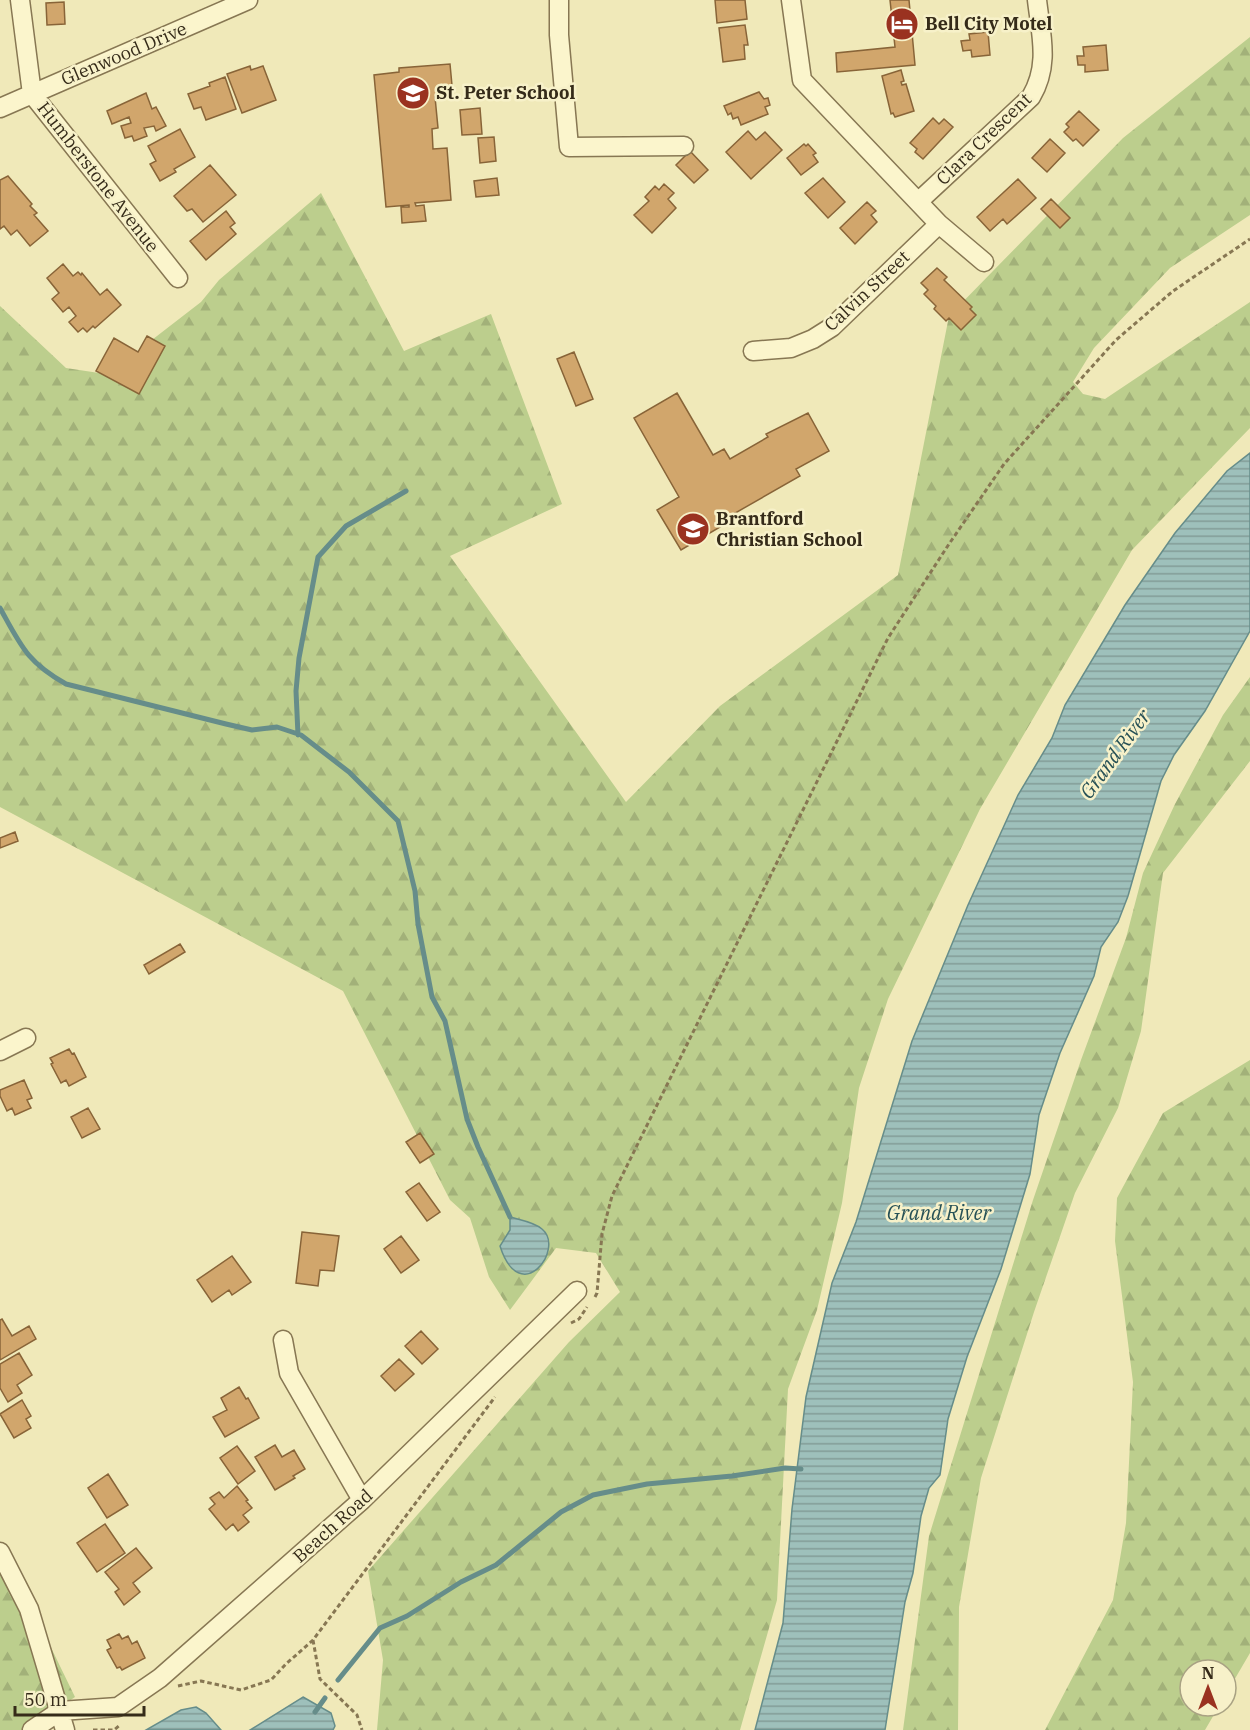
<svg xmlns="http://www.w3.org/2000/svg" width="1250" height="1730" font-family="'IBM Plex Serif',serif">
<defs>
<pattern id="forest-firs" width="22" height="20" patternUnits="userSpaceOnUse" patternTransform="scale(1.5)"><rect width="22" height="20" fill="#bcce8d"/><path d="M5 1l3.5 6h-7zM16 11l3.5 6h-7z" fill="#a2b179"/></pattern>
<pattern id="water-rules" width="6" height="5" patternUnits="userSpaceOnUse" patternTransform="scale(1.5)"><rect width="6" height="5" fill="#9ec0bb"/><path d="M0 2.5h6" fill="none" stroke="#829c97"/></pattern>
</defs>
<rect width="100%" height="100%" fill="#f0e9b9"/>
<path fill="url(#forest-firs)" d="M1250 37V215L1170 268 1094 348 1073 382 1083 394 1105 399 1250 302V428L1132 550 980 809 888 999 859 1088 842 1203 817 1310 788 1389 777 1600 740 1730H377L383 1660 368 1571 569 1342 620 1292 596 1253 556 1248 510 1310 489 1277 470 1218 450 1200 343 991 0 807V306L66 368 99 373 135 353 201 302 219 280 321 193 404 351 491 314 562 504 450 556 626 802 720 706 898 575 949 316 1123 138Z
M1250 677V761L1163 873 1141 1031 1118 1108 1075 1193 1034 1312 981 1478 959 1607 958 1730H903L929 1536 1033 1200 1081 1060 1126 938 1143 873 1175 804 1223 715Z
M1250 1060V1653L1226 1694V1670H1190V1706H1219L1205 1730H1045L1113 1600 1126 1523 1133 1382 1115 1241 1117 1198 1163 1113Z
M7 1557 75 1697 27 1730H0V1559Z"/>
<path fill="url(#water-rules)" stroke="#668d8a" stroke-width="1.5" d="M1250 453V631L1205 711 1174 755 1161 781 1128 896 1118 922 1101 947 1094 976 1060 1053 1039 1115 1030 1174 1001 1269 967 1357 948 1419 940 1475 929 1488 921 1516 913 1573 905 1602 885 1730H755L783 1623 792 1509 806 1397 832 1283 856 1222 912 1041 968 905 1018 795 1052 738 1065 705 1125 605 1175 533 1227 471Z
M510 1217C520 1220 534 1222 542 1229 566 1249 520 1309 500 1246L510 1230Z
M303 1697 331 1713 335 1726 333 1730H250Z
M196 1707 206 1713 221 1730H146L181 1710Z"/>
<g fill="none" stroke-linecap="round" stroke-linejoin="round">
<path stroke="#668d8a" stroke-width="5" d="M0 608C21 646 27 662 66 684L226 724 252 730 277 727 301 735 349 772 398 821 415 891 418 924 432 997 445 1021 467 1119 478 1147 510 1217
M298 735 296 691 299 658 318 557 346 526 406 491
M338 1680 380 1628 407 1616 461 1582 496 1565 561 1512 593 1495 647 1484 732 1476 785 1468 801 1469
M315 1712 325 1698"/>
</g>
<path fill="#d1a66c" stroke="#886438" stroke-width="1.5" d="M715 0H745L747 19 717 23Z
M890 0H909L915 65 837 72 836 53 895 47Z
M64 2 65 24 47 25 46 3Z
M745 25 748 45H744L745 59 723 62 719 28Z
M988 32 990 55 972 57 971 50 963 51 961 41 970 40 969 34Z
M1106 45 1108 70 1085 72V65H1078L1077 56H1084L1083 47Z
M450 64 453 96 435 97 438 128 432 129 433 149 447 148 451 200 415 203 416 206 424 205 426 221 402 223 401 207H409V205L386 207 374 75 399 72V68Z
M250 66 251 70 263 66 276 100 242 113 227 74Z
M901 70 904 81 901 82 902 85 906 84 914 111 895 117 893 113 891 114 882 76Z
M225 77 236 109 206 120 201 107 194 109 188 94 210 86 209 83Z
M759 92 764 99 768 98 770 105 765 107 768 114 741 125 738 117 733 119 731 113 728 115 724 106Z
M146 93 152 109 156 107 166 126 156 131 154 126 144 128 147 136 134 141 132 136 125 138 121 126 131 123 129 117 112 124 107 111Z
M480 108 482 134 462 135 460 110Z
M1079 111 1099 130 1083 146 1076 139 1073 141 1064 132 1069 127 1066 124Z
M933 118 939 124 944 119 953 127 923 159 915 152 917 149 910 143Z
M180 129 195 157 174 169 176 172 160 181 150 164 156 161 148 146Z
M748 131 756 140 765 132 782 150 751 179 726 152Z
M494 137 496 161 480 163 478 138Z
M1050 139 1065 153 1047 172 1032 158Z
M804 144 806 146 808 144 816 153 813 155 818 162 801 175 787 158Z
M690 151 708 170 694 183 676 165Z
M210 165 236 195 203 222 192 209 187 211 174 196Z
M8 176 32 204 30 206 37 213 34 215 48 231 30 246 17 230 11 235 4 226 0 229V180Z
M497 178 499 195 476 197 474 181Z
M823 178 845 202 828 218 805 193Z
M1018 179 1036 198 1007 224 1003 219 990 231 977 217Z
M664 184 674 193 668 199 676 208 652 233 634 215 649 201 645 197 655 186 659 190Z
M1051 199 1070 218 1060 228 1041 209Z
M867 202 876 211 871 215 877 222 855 244 840 228Z
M226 211 235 223 230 227 236 234 206 260 190 241Z
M63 264 73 276 78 272 81 275 82 273 100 295 107 289 121 305 95 328 93 326 87 332 83 328 78 332 69 322 76 316 69 307 63 312 52 299 59 293 47 278Z
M937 268 947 277 944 280 972 307 970 309 976 315 961 330 949 318 946 321 934 309 936 306 924 294 928 290 921 283Z
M147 336 165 346 139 394 96 371 114 338 138 352Z
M574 352 593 399 576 406 557 359Z
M677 393 713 455 724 449 730 459 768 437 766 434 808 413 829 451 796 469 800 476 730 516 732 520 681 550 657 510 679 497 634 418Z
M15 832 18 841 0 848V838Z
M180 944 185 952 149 974 144 965Z
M69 1049 72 1054 74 1053 86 1077 69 1086 66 1080 61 1083 51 1064 53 1063 50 1058Z
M24 1080 32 1098 27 1100 31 1108 15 1115 12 1108 7 1111 0 1096V1090Z
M88 1108 100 1129 82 1138 71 1117Z
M420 1133 434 1154 420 1163 406 1142Z
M419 1183 440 1212 427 1221 406 1192Z
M302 1232 339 1236 334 1271 320 1270 318 1286 296 1283Z
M401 1236 419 1260 401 1273 384 1249Z
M232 1256 251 1282 232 1295 229 1290 212 1302 197 1280Z
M2 1319 12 1336 29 1326 36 1339 0 1360V1320Z
M421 1331 438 1349 422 1364 405 1346Z
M19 1353 32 1375 17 1385 22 1393 8 1402 0 1388V1364Z
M399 1359 414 1374 395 1391 381 1376Z
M239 1387 246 1399 248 1398 259 1418 225 1437 213 1417 227 1410 221 1398Z
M22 1400 31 1416 26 1419 31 1428 14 1438 0 1414Z
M275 1445 282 1457 294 1450 305 1469 293 1476 295 1478 275 1490 255 1457Z
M237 1446 255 1471 238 1484 220 1458Z
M108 1474 128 1505 107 1518 88 1488Z
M237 1486 248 1500 246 1501 252 1508 243 1515 249 1522 238 1531 233 1524 226 1530 209 1509 215 1504 210 1498 219 1492 224 1498Z
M105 1524 125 1553 97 1572 77 1543Z
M136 1548 152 1568 133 1583 140 1592 124 1605 115 1592 119 1589 105 1572Z
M119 1634 122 1639 128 1636 132 1644 137 1641 145 1658 122 1670 120 1667 117 1668 107 1650 111 1648 107 1640Z"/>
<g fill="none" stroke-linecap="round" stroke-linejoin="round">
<g stroke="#877753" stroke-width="21">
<path id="minor" d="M20 0 32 94 178 278
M559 0V35L569 147 684 146
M791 0 802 80 939 224 984 262
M0 108 248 0
M919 201 1031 97C1050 65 1041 35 1037 0
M753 351 791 348 813 339 832 327 939 224
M0 1051 26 1038
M283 1340 289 1373 362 1500
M0 1552 29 1609 65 1730
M60 1711 118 1707 160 1678 362 1500 577 1291
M32 1730 60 1711"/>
</g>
<path stroke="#877753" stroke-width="3" stroke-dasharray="4.5 3" stroke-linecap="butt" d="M595 1297 597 1293 602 1234 612 1196 888 638 949 544 1004 464 1116 340 1173 291 1250 239
M571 1323 579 1319 587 1307
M313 1640 320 1679 357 1715 362 1730
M178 1686 201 1681 241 1690 271 1680 286 1664 313 1640 495 1397
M93 1730H114L120 1725"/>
<use href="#minor" stroke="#fbf5cc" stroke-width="18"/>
</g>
<defs>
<g id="hotel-disc" transform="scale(1.725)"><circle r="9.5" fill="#9a3220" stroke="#f7f1c9"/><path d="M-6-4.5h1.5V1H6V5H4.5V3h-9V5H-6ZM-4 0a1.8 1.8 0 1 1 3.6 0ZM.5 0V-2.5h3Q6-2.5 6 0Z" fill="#fff"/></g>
<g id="school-disc" transform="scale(1.725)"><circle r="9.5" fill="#9a3220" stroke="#f7f1c9"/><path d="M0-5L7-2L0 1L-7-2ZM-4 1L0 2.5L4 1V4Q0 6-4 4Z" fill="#fff"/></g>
</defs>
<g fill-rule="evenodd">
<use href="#hotel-disc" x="902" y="24"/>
<use href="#school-disc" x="413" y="93"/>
<use href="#school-disc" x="693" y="529"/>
</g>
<g text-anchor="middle" stroke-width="5" stroke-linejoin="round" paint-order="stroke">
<g font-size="18" font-weight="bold" fill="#352b19" stroke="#f7f1c9" text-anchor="start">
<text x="925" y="30">Bell City Motel</text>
<text x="436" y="99">St. Peter School</text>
<text x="716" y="525">Brantford<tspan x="716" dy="21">Christian School</tspan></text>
</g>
<g font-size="18" fill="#352b19" stroke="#f7f1c9">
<text transform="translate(124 54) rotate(-23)" y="6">Glenwood Drive</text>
<text transform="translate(984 139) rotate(-44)" y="6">Clara Crescent</text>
<text transform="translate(98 177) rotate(52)" y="6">Humberstone Avenue</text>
<text transform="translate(867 291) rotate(-43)" y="6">Calvin Street</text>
<text transform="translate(333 1526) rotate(-42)" y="6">Beach Road</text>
</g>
<g font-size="20" font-style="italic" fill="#275156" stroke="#f7f1c9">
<text transform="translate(1115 754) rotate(-54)" y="7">Grand River</text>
<text x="939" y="1220">Grand River</text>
</g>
</g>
<g transform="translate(1208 1688)"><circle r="28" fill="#f7f1c9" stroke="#a9a283" stroke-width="1.5"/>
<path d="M0-4.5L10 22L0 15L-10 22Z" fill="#9a3220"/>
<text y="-9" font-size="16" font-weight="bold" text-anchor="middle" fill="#352b19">N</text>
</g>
<path d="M15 1706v9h129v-9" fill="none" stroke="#352b19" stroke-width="3"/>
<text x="24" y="1706" font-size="18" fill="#352b19" stroke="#f7f1c9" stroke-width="4.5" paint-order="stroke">50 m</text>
</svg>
